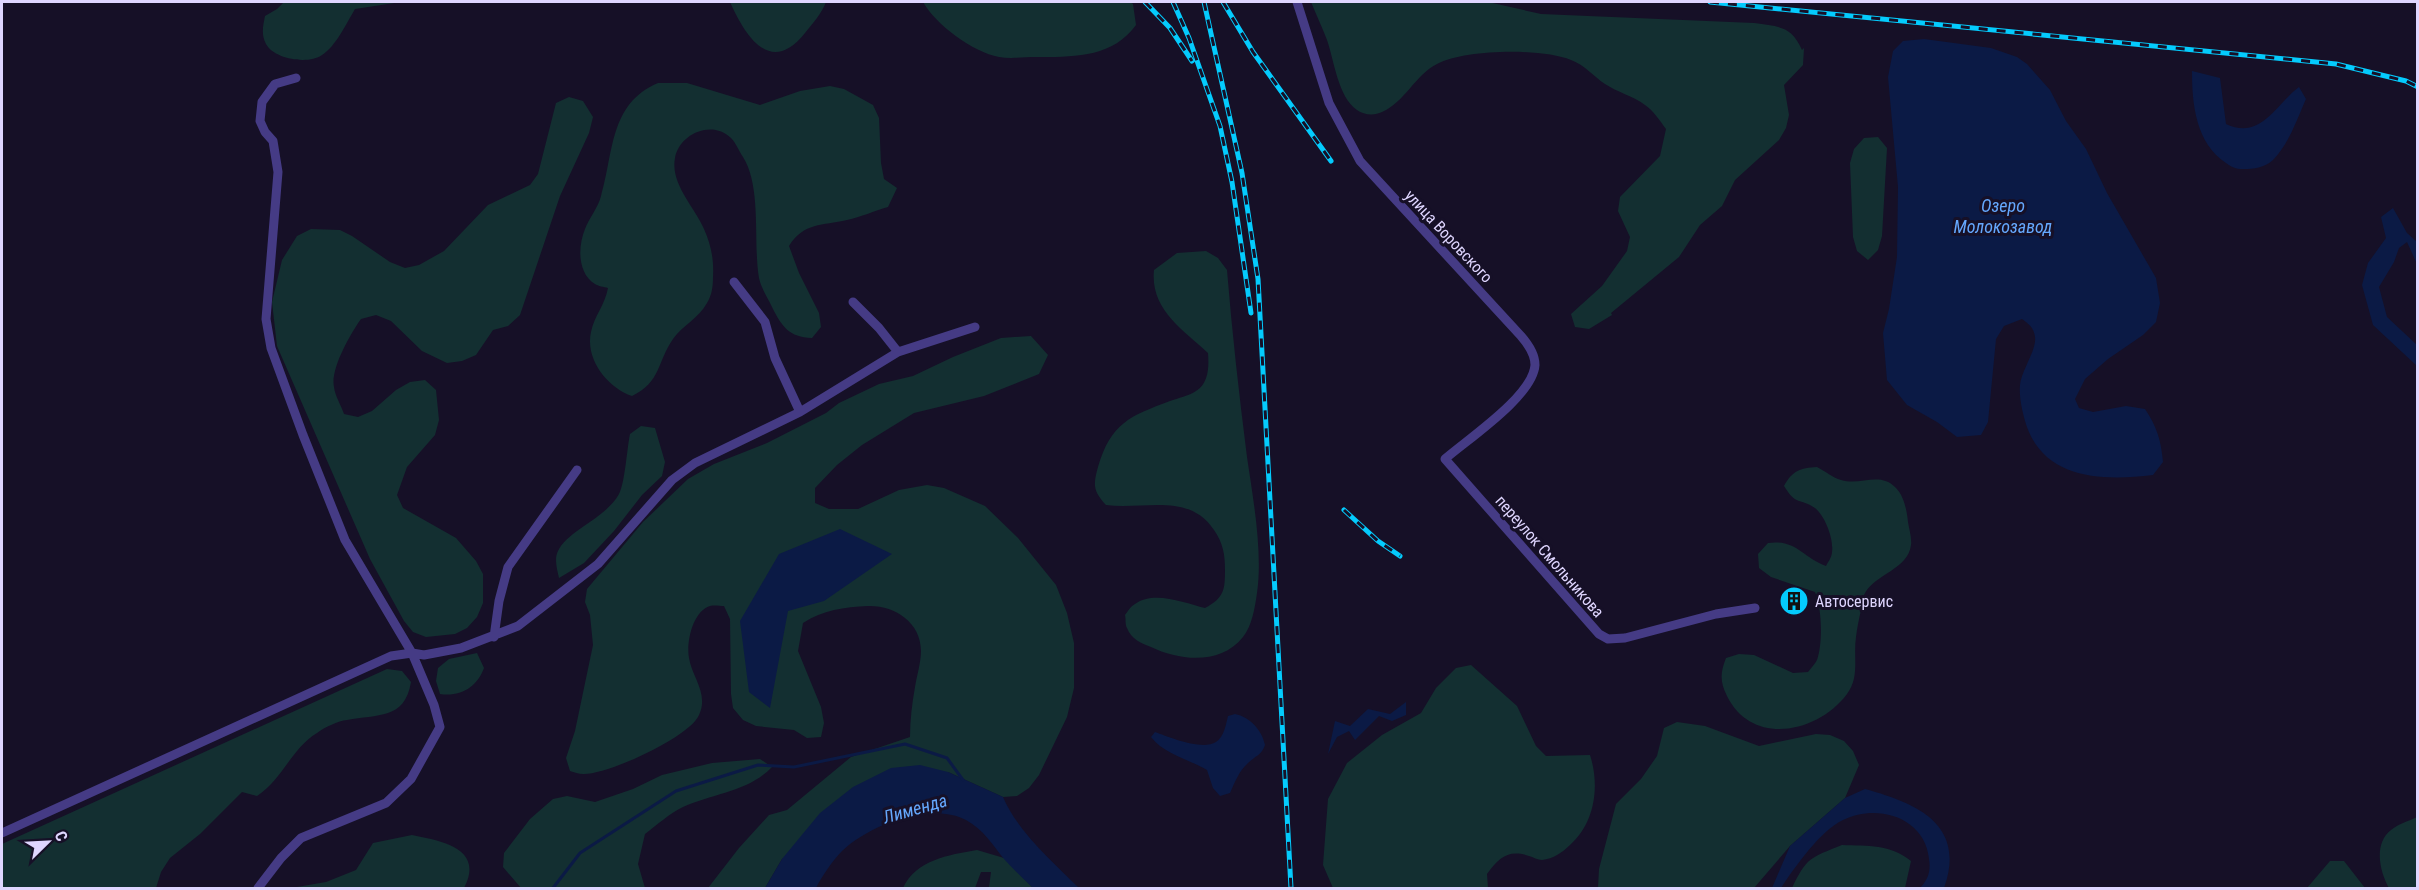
<svg xmlns="http://www.w3.org/2000/svg" width="2419" height="890" font-family="'Roboto Condensed',sans-serif">
<rect width="100%" height="100%" fill="#161027"/>
<path fill="#132f31" d="M284 2H401L355 9C346 24 336 46 322 55 308 65 274 59 266 44 261 35 263 26 265 16L277 9Z
M730 2H826C822 13 813 23 805 33 770 77 745 35 730 2Z
M923 2H1130L1133 4 1136 25C1112 58 1073 57 1036 57 1024 57 1011 59 999 57 973 52 936 25 923 2Z
M1311 2H1488L1541 14 1754 23C1779 27 1791 25 1802 50L1804 48 1803 65 1784 85 1789 115 1786 128 1779 140 1735 180 1722 206 1700 225 1679 257 1611 313 1612 315 1589 329 1575 327 1571 314 1602 286 1627 251 1630 237 1618 211 1620 197 1660 156 1666 129C1660 121 1653 110 1645 105 1633 96 1617 92 1605 84 1593 76 1585 65 1571 60 1541 48 1466 49 1437 64 1415 75 1405 102 1382 112 1374 116 1364 115 1357 110 1338 97 1334 60 1327 40 1322 27 1316 14 1311 2Z
M658 83H687L760 105 800 91 830 86 844 89 873 105 879 118 881 163 884 179 897 188 888 207C874 211 861 217 847 220 822 226 804 222 789 246L799 273 819 313 821 327 812 338C789 337 782 327 772 307 768 298 761 288 759 278 753 244 762 187 743 157 739 151 736 143 731 138 712 119 679 134 675 158 670 184 695 207 704 229 711 245 714 259 713 277 713 286 712 295 707 303 699 318 683 325 673 339 657 362 661 382 632 396 607 387 585 359 591 332 594 316 605 305 608 288 604 287 598 286 595 284 577 273 578 246 585 229 589 218 598 208 601 196 614 152 609 104 658 83Z
M569 97 583 101 593 117 589 133 560 196 520 315 508 326 493 330 476 355 462 361 447 363 422 351 391 321 376 315 361 319C351 333 330 369 334 387 335 396 341 405 344 414L358 417 372 411 396 390 410 382 425 380 436 390 439 420 435 435 407 467 397 495 403 508 456 538 476 561 483 574V603L477 617 467 628 455 634 426 637 413 632 404 621 370 559 277 346 272 302 282 260 297 236 311 229 340 230 352 236 390 262 405 268 419 265 444 251 488 205 530 185 538 174 556 103Z
M1878 137 1887 148 1882 236 1878 250 1868 260 1857 251 1853 237 1850 163 1854 149 1864 138Z
M1206 251 1218 258 1227 270C1232 332 1239 394 1247 457 1253 498 1263 552 1257 593 1255 607 1252 626 1243 637 1221 665 1180 661 1151 647 1141 643 1131 639 1127 628 1125 625 1126 619 1125 615 1128 611 1131 606 1135 604 1154 590 1185 603 1205 608 1224 598 1225 590 1225 570 1225 554 1223 543 1214 530 1189 492 1144 510 1106 505 1093 491 1093 485 1098 467 1111 423 1130 416 1170 401 1178 398 1189 396 1196 391 1209 383 1209 366 1208 353 1182 329 1150 309 1154 270L1177 253Z
M1031 336 1048 355 1039 374 984 396 914 413 862 445 837 465 815 488V503L829 509H858L899 490 927 485 944 488 985 506 1018 538 1056 585 1067 613 1074 643V688L1067 717 1039 775 1029 788 1017 796 1003 797 948 772 782 859 765 888H708L739 848 769 815 787 810 851 757 910 737C910 720 912 704 915 687 917 675 921 662 921 651 921 622 894 605 868 606 844 607 823 610 803 623L798 651 821 707 824 723 821 737 807 738 794 730 756 726 743 720 733 708 731 694 730 619 724 606C720 606 714 605 710 606 693 611 686 642 689 658 692 677 709 694 699 715 690 737 607 775 583 774 579 774 574 772 570 771L566 758 575 731 593 645 590 615 585 602 587 589 643 522 688 479 714 464 767 443 826 413 839 403 879 384 913 376 953 357 1001 338Z
M641 426 655 428 665 462 662 476 642 495 614 531 584 563 559 578C557 569 554 559 558 551 568 530 605 519 619 494 625 483 627 448 630 434Z
M1817 467C1825 471 1833 478 1841 480 1861 486 1880 471 1896 488 1904 496 1907 511 1908 522 1909 529 1912 538 1911 545 1908 569 1876 574 1865 593 1862 598 1862 605 1861 610 1859 619 1857 628 1856 637 1853 657 1860 677 1847 694 1818 733 1752 747 1727 696 1720 682 1720 673 1726 658L1739 654 1754 655 1793 673 1808 672C1811 668 1815 664 1817 660 1823 643 1822 608 1815 592L1771 577 1759 568 1758 554 1768 543C1796 539 1802 557 1826 566 1828 562 1832 557 1832 552 1834 539 1825 516 1815 508 1799 497 1797 507 1784 486 1792 471 1800 468 1817 467Z
M477 653 484 668C477 687 461 697 440 694L436 681 438 668 449 659Z
M1471 665 1517 706 1536 746 1546 756 1590 755C1600 786 1595 823 1570 845 1563 852 1553 859 1542 860 1538 860 1533 857 1529 856 1508 849 1499 858 1487 874L1488 888H1333L1323 865 1328 799 1347 763 1382 735 1421 713 1436 688 1456 668Z
M387 669 402 671 411 682C405 720 377 714 347 720 338 721 325 727 317 733 291 749 282 780 257 796L242 792 200 834 170 858 161 872 156 888H2V844Z
M1677 722 1705 726 1759 746 1816 734 1830 735 1844 741 1853 751 1859 765 1845 798 1790 846 1754 888H1598L1599 869 1616 804 1641 779 1657 756 1664 728Z
M760 759 772 767C748 792 714 793 683 807 670 813 657 825 645 834L638 864 645 888H521L503 867 504 853 530 819 553 799 567 796 595 802 633 789 662 775 712 763Z
M2417 817V888H2389C2380 872 2373 844 2391 830 2398 824 2409 821 2417 817Z
M412 835C441 841 485 848 464 888H291L326 882 356 870 373 843Z
M1842 845C1868 846 1890 844 1911 861L1905 888H1792C1807 857 1810 858 1842 845Z
M977 850 1004 858 1033 888H989L991 872H981L975 888H903C916 860 948 855 977 850Z
M2330 861H2344L2365 888H2307Z"/>
<path fill="#0b1a45" d="M1924 39 1991 48 2017 57 2027 64 2050 90 2066 121 2086 149 2107 193 2156 278 2160 303 2156 322 2143 335 2108 359 2085 379 2075 399 2079 408 2093 412 2126 406 2145 409C2157 427 2161 440 2163 462L2153 475C2102 481 2042 480 2025 421 2022 410 2019 397 2020 385 2021 371 2037 350 2035 337 2034 328 2029 324 2022 319L2004 326 1996 339 1988 422 1981 435 1957 437 1937 422 1907 405 1887 380 1883 333 1889 309 1897 257 1898 187 1888 77 1893 51 1903 41Z
M2192 71 2220 78 2226 124C2261 141 2276 104 2299 87L2306 99C2297 119 2289 144 2273 160 2264 168 2254 169 2243 169 2235 169 2232 167 2226 163 2196 143 2192 105 2192 71Z
M2393 208 2407 233 2417 242V264L2407 242 2399 248 2394 262 2379 287 2387 317 2417 345V366L2373 325 2362 285 2368 263 2386 238 2381 217Z
M840 529 892 554 824 601 788 611 770 708 749 692 740 621 779 554Z
M1406 702V715L1392 721 1379 716 1355 740 1349 731 1337 737 1328 754 1335 721 1350 726 1368 709 1390 714Z
M1235 714C1250 717 1262 730 1265 745 1262 755 1255 756 1248 763 1239 771 1235 782 1230 793L1220 796 1213 788 1207 770C1188 759 1164 754 1151 737L1155 732C1169 737 1202 751 1216 742 1224 737 1226 724 1228 716Z
M920 765 948 772 1003 797C1018 832 1052 861 1079 888H1033C1024 879 1013 869 1004 859 992 844 984 830 966 820 931 801 869 825 842 851 833 860 822 876 816 888H765L782 859 820 813 853 787 891 768Z
M1865 789C1916 803 1967 824 1944 888H1920C1928 880 1931 871 1929 859 1925 817 1877 803 1843 820 1820 831 1795 867 1781 888H1772L1790 846 1845 798Z"/>
<g fill="none" stroke-linecap="round" stroke-linejoin="round">
<path stroke="#0b1a45" stroke-width="3" d="M553 888 580 853 676 791 758 765 794 767 905 744 947 758 963 780"/>
<path stroke="#453b85" stroke-width="9" d="M1297 2 1329 103 1360 161 1521 336C1528 344 1535 354 1535 365 1533 396 1468 439 1445 459L1599 634 1608 639 1625 638 1716 614 1755 608
M734 282 765 322 775 358 800 412
M853 302 879 328 898 352
M494 637 499 601 508 567 577 470
M2 833 391 656 412 653 424 655 461 648 518 626 598 564 672 480 695 463 800 412 898 352 975 327
M258 888 281 858 301 838 386 803 411 779 440 727 434 705 412 653 345 540 303 435 271 348 266 319 278 172 273 141 265 132 260 121 262 102 275 84 296 78"/>
<g stroke="#04cbfd" stroke-width="5">
<path id="rail" d="M1145 2 1170 28 1192 61
M1173 2 1189 38 1220 126 1232 182 1251 313
M1204 2 1242 173 1258 279 1291 888
M1223 2 1253 52 1331 161
M1710 2 2336 64 2406 81 2418 87
M1344 510 1378 541 1400 556"/>
</g>
<use href="#rail" stroke="#161027" stroke-width="3" stroke-dasharray="9" stroke-linecap="butt"/>
</g>
<defs>
<g id="building-disc" transform="scale(1.5)"><circle r="9.5" fill="#04cbfd" stroke="#161027"/><path d="M-4-6H4V6H1V3H-1V6H-4ZM-2.5-4.3h1.7v1.8h-1.7ZM.8-4.3h1.7v1.8H.8ZM-2.5-1h1.7V.8h-1.7ZM.8-1h1.7V.8H.8Z" fill="#111"/></g>
</defs>
<g fill-rule="evenodd">
<use href="#building-disc" x="1794" y="601"/>
</g>
<g text-anchor="middle" stroke-width="6" stroke-linejoin="round" paint-order="stroke">
<g font-size="16" fill="#dfd6ff" stroke="#161027">
<text transform="translate(1449 236) rotate(47)" y="6">улица Воровского</text>
<text transform="translate(1550 556) rotate(49)" y="6">переулок Смольникова</text>
</g>
<g font-size="16" fill="#dfd6ff" stroke="#161027" text-anchor="start">
<text x="1815" y="607">Автосервис</text>
</g>
<g font-size="18" font-style="italic" fill="#65a8fe" stroke="#161027">
<text x="2003" y="212">Озеро<tspan x="2003" dy="21">Молокозавод</tspan></text>
<text transform="translate(915 809) rotate(-16)" y="6">Лименда</text>
</g>
</g>
<rect width="2419" height="890" fill="none" stroke="#dfd6ff" stroke-width="6"/>
<g transform="translate(48 842) rotate(66)" stroke="#161027" stroke-width="4.5" paint-order="stroke">
<path d="M0-4.5L10 22L0 15L-10 22Z" fill="#dfd6ff"/>
<text y="-9" font-size="16" font-weight="bold" text-anchor="middle" fill="#dfd6ff">С</text>
</g>
</svg>
